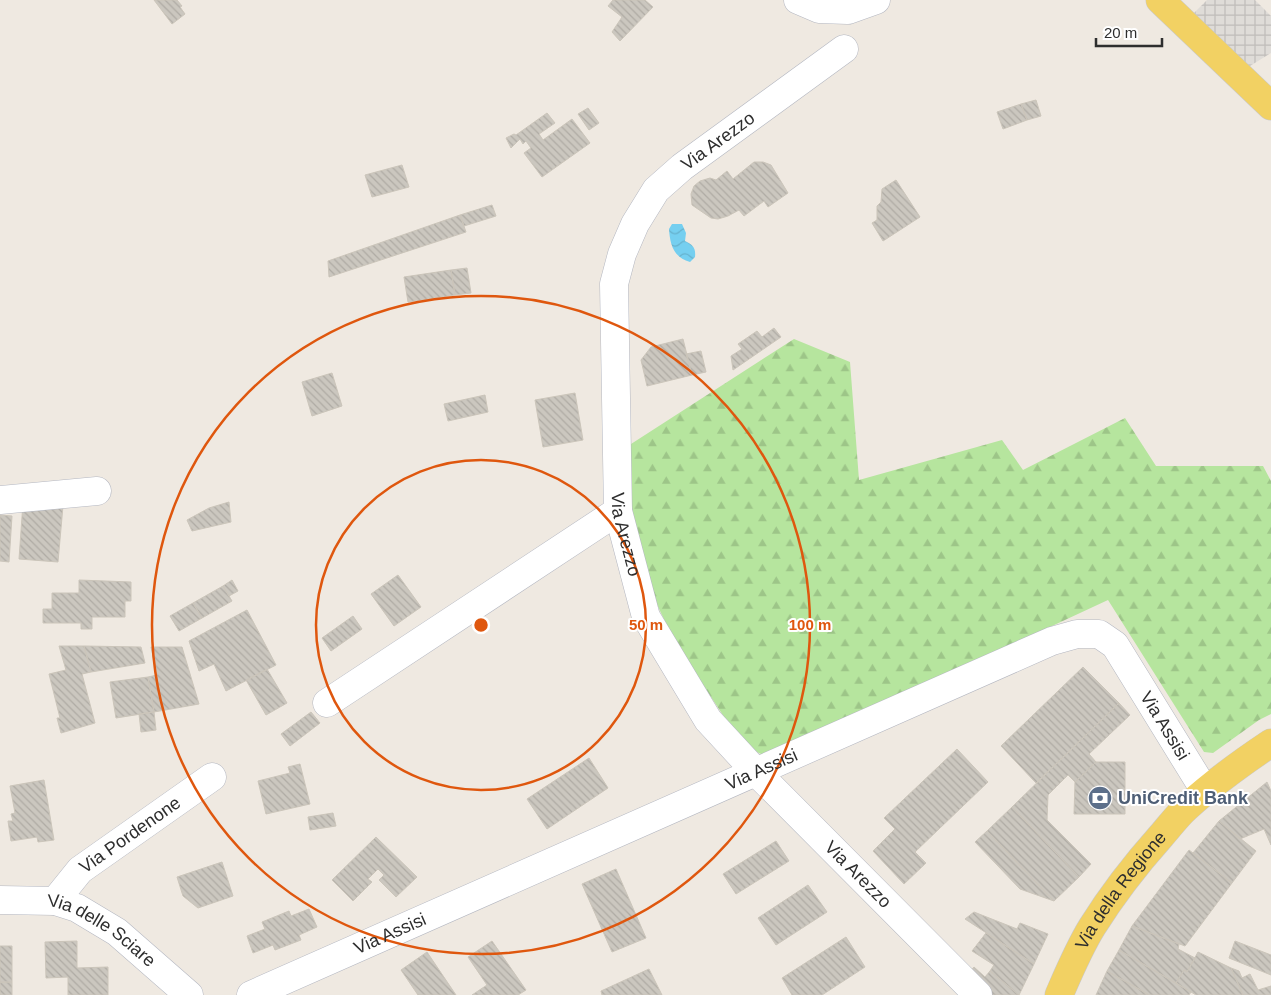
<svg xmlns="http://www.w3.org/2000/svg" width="1271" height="995" font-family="Helvetica,sans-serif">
<defs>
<pattern id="forest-firs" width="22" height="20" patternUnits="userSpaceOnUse" patternTransform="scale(1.25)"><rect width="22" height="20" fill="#b6e59e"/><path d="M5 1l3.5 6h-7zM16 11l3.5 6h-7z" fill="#9dc588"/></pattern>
<pattern id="plaza-grid" width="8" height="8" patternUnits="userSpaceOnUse" patternTransform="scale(1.25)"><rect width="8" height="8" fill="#dfdcd8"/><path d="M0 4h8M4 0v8" fill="none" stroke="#c0bdba"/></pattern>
<pattern id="water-waves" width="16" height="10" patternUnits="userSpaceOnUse" patternTransform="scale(1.25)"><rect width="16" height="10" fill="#75cff0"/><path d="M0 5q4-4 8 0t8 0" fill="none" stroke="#66b2ce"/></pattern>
<pattern id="building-back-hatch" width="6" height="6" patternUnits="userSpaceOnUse" patternTransform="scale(1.25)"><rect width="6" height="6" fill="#cbc7bf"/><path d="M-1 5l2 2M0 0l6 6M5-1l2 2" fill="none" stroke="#afaba4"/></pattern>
</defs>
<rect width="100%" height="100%" fill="#efe9e1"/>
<path fill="url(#forest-firs)" d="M794 339 850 362 859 480 1002 440 1023 470 1125 418 1156 466H1263L1271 481V714L1259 720 1213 753 1204 752 1108 600 776 754C772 754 766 756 761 754 742 746 724 717 713 700 695 673 676 646 662 615 643 576 630 518 629 475 629 465 630 454 631 444Z"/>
<path fill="url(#plaza-grid)" d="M1207 0H1255L1271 16V53L1237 74 1184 23Z"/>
<path fill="url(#water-waves)" d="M672 224H682L686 233 685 241C693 245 696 248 695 257L690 262C673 257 670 244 669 229Z"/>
<path fill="url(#building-back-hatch)" stroke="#cbc5ba" d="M154 0H177L182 6 180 7 185 14 172 24Z
M613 0H645L653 7 620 41 612 32 622 17 608 6Z
M1036 100 1041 116 1027 120 1021 104Z
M1021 104 1027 120 1003 129 997 112Z
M588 108 599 123 589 130 578 114Z
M547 113 555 123 539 134 543 140 572 119 590 143 542 177 524 153 531 148 526 141 523 144 520 139 511 148 506 138 514 134 516 135Z
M754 162H763L771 165 788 193 768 207 764 201 744 216 739 210 728 216 718 219 711 218 692 205 691 194 694 186 700 181 710 178 716 180 727 171 733 179Z
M402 165 409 187 372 197 365 175Z
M896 180 920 217 883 241 872 223 877 220V206L881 202 882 189Z
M492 205 496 216 464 226 460 215Z
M460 215 466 232 329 277 328 261Z
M467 268 471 293 455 295 451 270Z
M451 270 455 295 408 302 404 277Z
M774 328 781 337 733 370 731 356 742 349 738 344 757 331 762 337Z
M683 339 692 375 647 386 641 360 651 347Z
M701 351 706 372 692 375 686 354Z
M332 373 342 406 312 416 302 382Z
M575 393 583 440 543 447 535 400Z
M485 395 488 412 448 421 444 404Z
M229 502 231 522 192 531 187 520 209 508Z
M23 503 63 506 58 562 19 559Z
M0 515 12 516 9 562 0 561Z
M398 575 421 607 394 626 371 594Z
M79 580 131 582V601H125V617H92V629H81V623H43V609H52V593H79Z
M232 580 238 591 229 596 223 586Z
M223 586 232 601 202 618 193 603Z
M193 603 202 618 179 631 170 616Z
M247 610 276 665 226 691 214 664 199 671 189 641Z
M353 616 362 629 331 651 322 638Z
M59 646H84L91 672 82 674 95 723 61 733 57 718H60L49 674 66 670Z
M84 646 141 647 145 663 91 672Z
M151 647H182L199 704 154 712 148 677 157 675Z
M1083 667 1119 703 1036 783 1001 746Z
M267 669 287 703 266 715 246 680Z
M148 677 154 712 116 718 110 682Z
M1119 703 1130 715 1089 754 1096 762 1075 782 1068 775 1048 795 1047 820 1091 864 1079 877 1012 807Z
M154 712 156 730 141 732 139 714Z
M311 712 320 723 290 746 281 734Z
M957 749 988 782 915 852 926 863 904 884 873 851 895 829 884 818Z
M589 758 608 788 547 829 527 799Z
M1096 762H1125V814H1074L1075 782Z
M300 764 310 804 266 814 258 781 290 773 288 767Z
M44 780 54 840 38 842 37 837 11 841 8 821H13L11 814 15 813 10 786Z
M1267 782 1271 791V845L1264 829 1240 839 1219 821Z
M1012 807 1079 877 1054 901 987 831Z
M333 813 336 826 310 830 308 817Z
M1219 821 1256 851 1232 883 1193 853Z
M987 831 1054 901 1020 889 975 842Z
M376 837 417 877 396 897 379 880 384 875 378 869 368 879 372 882 353 901 332 880Z
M776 841 789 861 736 894 723 874Z
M1189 850 1232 883 1185 946 1132 926Z
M222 862 233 896 198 908 183 896 177 877Z
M616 869 646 938 612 952 582 884Z
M808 885 827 912 776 945 758 918Z
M309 909 317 927 299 935 301 940 275 950 273 945 253 953 247 936 265 929 262 922 289 911 291 916Z
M974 912 1017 929 1020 923 1048 934 1034 964 965 919Z
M1132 926 1179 944 1178 949 1195 958 1187 972 1184 970 1176 983 1119 950Z
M986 933 1034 964 1019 995 990 971 994 965 972 951Z
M846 937 865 967 822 995H792L782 978Z
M77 941V968L108 967V995H68V977L46 978 45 942Z
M492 941 526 990 518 995H472L487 985 468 957Z
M1235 941 1271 955V975L1229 958Z
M0 946H12V982H0Z
M1119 950 1191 992 1189 995H1149L1107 971Z
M427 952 456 995H418L401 970Z
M1198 952 1231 968 1243 995H1196L1176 983 1184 970 1187 972Z
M974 967 985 977 990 971 1019 995H990L969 973Z
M1231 968 1239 971 1242 978 1250 974 1258 990 1271 986V995H1243Z
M649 969 662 995H602L601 991Z
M1107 971 1148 994V995H1096Z
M0 982H12V995H0Z"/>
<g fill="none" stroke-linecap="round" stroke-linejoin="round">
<g stroke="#b4b7c1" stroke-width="29">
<g id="minor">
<path d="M798 0 819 9 848 10 876 0"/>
<path id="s1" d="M844 49 682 167 656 190 635 224 622 254 614 284 618 511 646 617 708 720 757 773 978 995"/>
<path d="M0 500 97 491"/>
<path d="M327 703 618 511"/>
<path id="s2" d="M0 900 55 901 77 908 117 932 189 995"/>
<path id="s3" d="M55 901 80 870 212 777"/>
<path id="s4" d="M251 995 1052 641 1077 634H1099L1115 645 1205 791"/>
</g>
</g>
<g stroke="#c9c9c9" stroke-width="29">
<g id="major">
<path d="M1160 0 1271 106"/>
<path id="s5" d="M1059 995C1069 972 1079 948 1092 927 1112 895 1136 864 1161 836 1169 827 1177 816 1186 808 1213 783 1241 763 1271 743"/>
</g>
</g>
<use href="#minor" stroke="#fff" stroke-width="28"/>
<use href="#major" stroke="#f2d163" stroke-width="28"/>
</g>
<g fill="none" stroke="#df570e" stroke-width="2.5">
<circle cx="481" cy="625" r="165"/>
<circle cx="481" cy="625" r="329"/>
</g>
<defs>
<g id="bank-disc" transform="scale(1.25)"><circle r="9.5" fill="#5c6f8a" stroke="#fff"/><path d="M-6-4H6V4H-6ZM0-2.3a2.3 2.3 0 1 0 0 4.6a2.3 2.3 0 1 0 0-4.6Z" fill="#fff"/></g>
</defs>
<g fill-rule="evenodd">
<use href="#bank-disc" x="1100" y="798"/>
</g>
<g text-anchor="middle" stroke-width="4" stroke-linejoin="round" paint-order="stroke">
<g font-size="18" fill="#2e2e2e" stroke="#fff">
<text transform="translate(718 141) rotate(-36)" y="6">Via Arezzo</text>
<text dy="6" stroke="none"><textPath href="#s1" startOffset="590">Via Arezzo</textPath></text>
<text dy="6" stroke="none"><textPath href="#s4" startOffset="1038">Via Assisi</textPath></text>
<text dy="6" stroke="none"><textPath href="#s4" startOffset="558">Via Assisi</textPath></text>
<text dy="6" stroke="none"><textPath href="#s3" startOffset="101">Via Pordenone</textPath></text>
<text dy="6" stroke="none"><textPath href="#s1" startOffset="1011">Via Arezzo</textPath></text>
<text dy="6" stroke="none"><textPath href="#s5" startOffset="122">Via della Regione</textPath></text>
<text dy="6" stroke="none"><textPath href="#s4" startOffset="152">Via Assisi</textPath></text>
<text dy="6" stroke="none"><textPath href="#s2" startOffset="110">Via delle Sciare</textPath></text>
</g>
<g font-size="18" font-weight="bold" fill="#4e5e75" stroke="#fff" text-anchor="start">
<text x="1118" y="804">UniCredit Bank</text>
</g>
</g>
<circle cx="481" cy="625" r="8" fill="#df570e" stroke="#fff" stroke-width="2.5"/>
<g font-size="15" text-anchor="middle" font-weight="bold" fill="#df570e" stroke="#fff" stroke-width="4" stroke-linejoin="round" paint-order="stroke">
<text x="646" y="630">50 m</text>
<text x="810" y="630">100 m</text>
</g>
<path d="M1096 38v8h66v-8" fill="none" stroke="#2e2e2e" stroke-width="2.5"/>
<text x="1104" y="38" font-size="15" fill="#2e2e2e" stroke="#ffffff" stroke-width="4" paint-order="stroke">20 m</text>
</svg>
